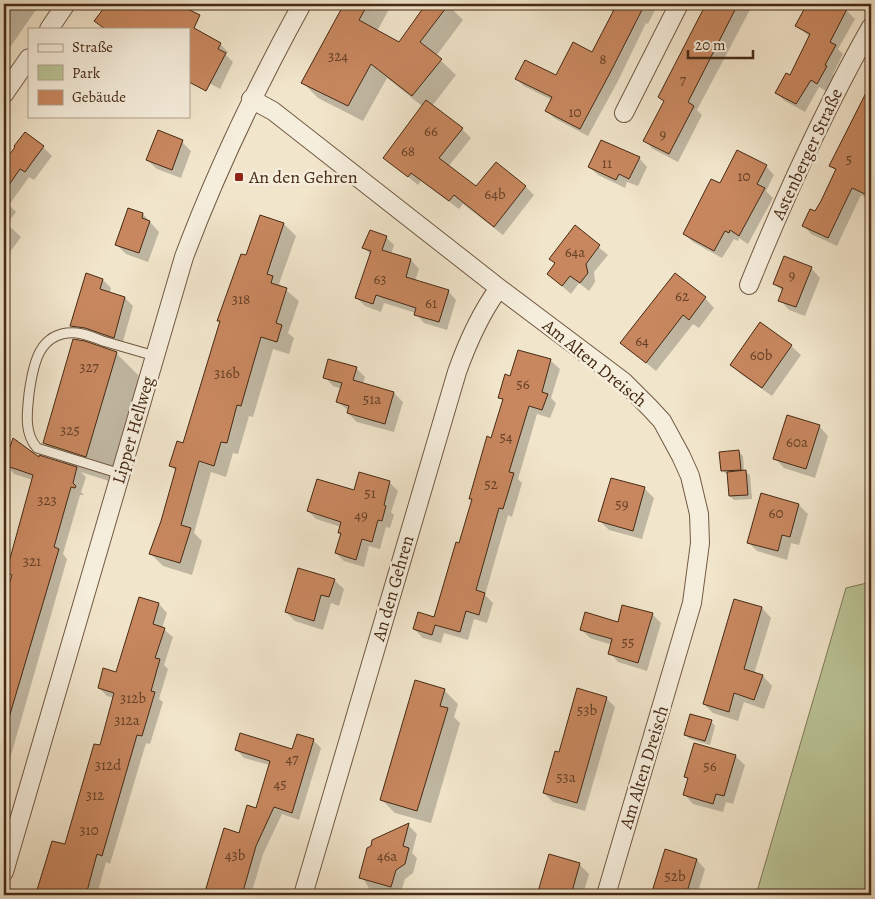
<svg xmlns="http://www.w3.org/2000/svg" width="875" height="899" font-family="Alegreya,serif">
<rect width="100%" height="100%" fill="#f1e5cb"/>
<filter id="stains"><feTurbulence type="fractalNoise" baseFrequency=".004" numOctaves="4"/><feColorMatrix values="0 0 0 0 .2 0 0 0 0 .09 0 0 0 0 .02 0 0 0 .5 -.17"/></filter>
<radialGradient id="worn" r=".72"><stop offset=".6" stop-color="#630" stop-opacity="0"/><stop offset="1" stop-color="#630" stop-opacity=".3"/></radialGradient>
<path fill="#bbc597" stroke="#807856" d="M871 582V895H756L846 588Z"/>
<path fill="#0003" d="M4 4H40L4 56Z
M108 4H162L176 18 169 29H104L96 21Z
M345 4H392L377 31 399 43 427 5 424 4H457L453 10 463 20 436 56 456 75 432 106 462 129 471 138 448 167 476 188 525 186 534 195 503 235 463 204 459 209 421 181 418 185 384 157 422 106 387 78 363 121 318 98 302 82Z
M602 4H658L648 24 646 23 618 81 588 136 554 118 546 110 552 100 524 86 517 79 556 77 592 53 614 13Z
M707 4H753L697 110 702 115 678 162 653 149 645 141 665 103 659 97Z
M808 4H834L846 10 855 19 838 49 843 54 833 74 835 76 826 91 819 87 805 112 785 101 776 93 790 77 810 37 797 26Z
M190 28 220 44 228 52 226 55 233 62 220 89 189 72Z
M871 86V200L861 195 837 246 811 234 803 225 815 213 836 171 831 166Z
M182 142 191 151 181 178 157 169 147 160Z
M43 147 52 156 34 180 29 177 9 205 16 212 7 224 21 237 10 252 4 247V169L10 161Z
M639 158 647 167 638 186 627 182 625 188 598 175 589 167Z
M766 166 774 175 766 191 773 198 748 244 739 238 738 241 734 239 722 258 693 242 684 234Z
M143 214 159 232 148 262 126 254 117 245Z
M260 216 284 224 296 236 279 284 299 301 288 333 294 338 289 354 273 349 253 417 249 416 238 454 233 453 226 477 211 472 194 533 202 541 192 575 163 566 151 554 162 521 176 471 171 466 184 445 220 323 218 320 246 257Z
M575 227 608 255 594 272 595 282 589 291 579 283 571 294 548 274 556 264 551 259Z
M386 237 394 245 391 254 411 260 419 269 415 281 448 291 456 300 447 330 424 323 416 313 384 303 381 312 365 306 357 298 371 255 364 248Z
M811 268 820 278 805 316 789 310 780 300 783 292 774 283Z
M103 280 111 288 110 293 125 298 133 306 122 345 80 334 72 326Z
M705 298 714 308 699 328 693 324 656 371 622 343Z
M760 324 791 346 801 355 772 396 741 374 732 365Z
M519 351 551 361 560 369 551 398 556 403 550 418 537 414 518 479 522 483 512 517 508 515 485 595 493 603 487 623 474 619 468 640 444 633 441 643 423 638 414 629 435 619 460 544 473 501 470 498 492 439 503 401 500 397 511 377Z
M116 353 142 379 112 482 81 472 86 477 81 492 84 495H80L63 554 67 559 4 780V634L8 619 4 615V605L29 520 33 480 14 474 6 465 39 460 66 465 44 443Z
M356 368 365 377 363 384 394 393 403 402 394 432 357 422 348 413 349 411 338 402 342 389 333 386 325 377Z
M819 426 828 436 815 478 784 468 775 458Z
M739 452 743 456 744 471 750 475 752 499 734 500 730 496 728 475 722 470Z
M360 474 390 483 398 491 391 512 394 515 390 528 386 527 380 549 369 546 364 567 344 561 336 553 342 535 340 532 341 527 316 519 308 511 355 491Z
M645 489 654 498 642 539 609 530 600 521Z
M799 505 808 514 799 545 791 543 787 560 757 551 748 542Z
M334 580 344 589 339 606 331 603 323 630 295 621 286 612Z
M735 600 762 608 771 618 754 674 763 676 772 686 764 709 744 702 738 721 713 713 704 704Z
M159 604 167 613 162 628 173 637 164 665 168 669 159 699 163 702 150 744 146 743 110 864 106 862 98 891 105 895H44L38 889 65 846 100 747 114 698 107 696 99 688 117 673Z
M652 614 661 623 647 671 618 662 610 653 612 645 590 638 581 629 618 623Z
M444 690 458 704 454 717 460 723 431 823 395 813 381 799Z
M606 698 615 707 585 811 553 802 544 793 560 754Z
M711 721 715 726 710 745 690 739 685 735Z
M313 740 321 748 299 820 282 814 263 854 251 895H206L239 834 257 810 270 765 244 758 237 750 293 751Z
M735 756 745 765 733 804 726 802 723 812 693 804 684 794 689 780 685 776Z
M408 825 417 834 412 853 417 858 413 873 405 879 400 895H373L361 875 373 841Z
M666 851 697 860 705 869 697 895H653Z
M550 856 579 864 589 874 583 895H539Z"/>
<path fill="#c8875f" stroke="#462a14" d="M107 4H177L200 15 194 28 221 43 218 49 226 53 206 91 189 82V29H105L94 21Z
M344 4H368L359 20 399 42 426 4H449L420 42 442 59 412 96 371 64 348 106 301 83Z
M617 4H645L610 73 580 129 545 111 552 97 515 79 525 60 556 75 573 42 592 52Z
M706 4H738L688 102 694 106 669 154 643 141 664 101 658 97Z
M807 4H836L847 9 830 42 836 45 825 65 827 66 817 84 811 80 796 104 775 93 786 73 790 75 810 34 795 26Z
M871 83V181L865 194 852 188 828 238 802 226 810 209 815 211 821 201 836 169 829 166Z
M426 100 463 128 439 158 476 186 496 162 526 186 494 227 454 195 449 201 411 173 408 177 383 158Z
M158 130 183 140 172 170 146 160Z
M25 132 44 146 25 172 20 169 4 192V162L15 147 14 146Z
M601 140 640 157 629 179 619 174 616 180 588 167Z
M737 150 767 165 757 184 765 188 739 236 730 230 729 233 725 231 714 251 683 234 711 179 720 183Z
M128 208 143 213 142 218 150 221 139 253 115 245Z
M260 215 284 223 267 274 273 276 271 283 287 288 276 323 282 325 277 342 261 337 241 406 237 405 227 443 221 442 214 466 199 461 181 525 191 528 180 563 149 554 161 521 176 468 169 466 177 441 183 443 220 321H217L241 254 246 255Z
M575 225 600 245 586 264 588 273 580 283 570 276 562 286 547 274 555 263 549 259Z
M370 230 387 236 382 250 411 259 406 277 449 290 439 322 414 315 416 308 376 295 373 304 355 298 371 251 362 248Z
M784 256 812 267 796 307 778 301 783 288 773 284Z
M86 273 103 279 100 289 125 297 114 338 85 328 70 326Z
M675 273 706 297 689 320 683 315 646 363 620 343Z
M760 322 792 345 762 388 730 365Z
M73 339 85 341 117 352 86 457 43 443Z
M518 350 551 359 542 392 548 394 542 410 529 406 509 472 514 473 503 509 499 508 476 590 485 593 479 615 466 611 460 632 435 625 432 635 413 629 418 612 434 617 456 542 459 543 472 499H469L487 436 491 438 503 399 498 398 505 374 510 376Z
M328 359 357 367 353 380 394 392 385 424 347 413 349 406 336 402 342 383 323 378Z
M787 415 820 425 806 469 773 459Z
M13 438 39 457V455L77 467 73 483 76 486 75 488 71 487 54 547 59 549 8 721H4V601L12 575 6 573 33 475 4 465Z
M739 450 741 470 721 471 719 452Z
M746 470 748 495 729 496 727 472Z
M359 472 390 481 384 505 386 506 382 521 378 520 372 542 362 539 356 560 335 553 341 533H338L341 522 307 511 317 479 354 490Z
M611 478 645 487 633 531 598 521Z
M761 493 799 504 790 537 782 535 778 551 747 543Z
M298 568 335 579 329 597 321 595 314 621 285 612Z
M139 597 159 603 153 624 165 628 155 658 160 659 151 691 155 692 142 736 137 735 102 856 97 854 86 895H54L37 890 52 841 65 844 94 744 100 745 114 693 98 688 103 668 116 672Z
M734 599 762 607 744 669 763 675 754 700 734 693 729 712 703 704Z
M622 605 653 613 638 663 608 654 612 639 580 630 585 612 618 622Z
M415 680 445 689 440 706 448 708 417 811 380 800Z
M577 688 607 697 577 803 543 793 555 751 559 752Z
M690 714 712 720 705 741 684 735Z
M240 733 292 749 297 734 314 739 292 813 274 807 256 846 242 895 228 891 226 895H204L224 828 239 833 247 805 256 808 270 761 235 750Z
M694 743 736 755 724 796 716 794 713 804 683 795 688 778 684 777Z
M409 823 403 846 409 848 405 864 396 870 391 887 359 878 367 848 371 846 372 840Z
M665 849 697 859 686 895H651Z
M549 854 580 863 571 895H537Z"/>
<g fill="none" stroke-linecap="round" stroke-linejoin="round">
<g stroke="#715942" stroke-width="11">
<path id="lane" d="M121 474 37 448C24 433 27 413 29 394 33 364 39 330 77 333 86 334 95 338 103 341 120 346 138 351 155 356"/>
</g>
<g stroke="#715942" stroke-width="20">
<path id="street" d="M49 29 66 4
M4 94 29 58
M251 99 273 111 499 288 624 382 649 407 662 421 681 456 690 476 699 514 700 543 692 603 606 895
M624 113 679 4
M749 285C785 196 824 110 871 27
M4 872 184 257C217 169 257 86 302 4
M303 895 457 372C468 341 480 314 499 288"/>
</g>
<use href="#lane" stroke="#f6eedd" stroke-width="9"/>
<use href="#street" stroke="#f6eedd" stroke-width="18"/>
</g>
<rect fill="#8f2418" stroke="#f6eedd" stroke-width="2" x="234" y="172" width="10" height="10" rx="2.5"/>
<g text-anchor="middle" stroke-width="5" stroke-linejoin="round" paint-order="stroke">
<g font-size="15" fill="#664127">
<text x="338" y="61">324</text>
<text x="603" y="64">8</text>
<text x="683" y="85">7</text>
<text x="575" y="117">10</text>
<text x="431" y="136">66</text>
<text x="663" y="139">9</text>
<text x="408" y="156">68</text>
<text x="849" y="164">5</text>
<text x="607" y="168">11</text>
<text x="744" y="181">10</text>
<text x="495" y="199">64b</text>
<text x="575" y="257">64a</text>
<text x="792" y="280">9</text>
<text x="380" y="284">63</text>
<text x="682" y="301">62</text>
<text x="241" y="304">318</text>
<text x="431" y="308">61</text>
<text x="642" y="346">64</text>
<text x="761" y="360">60b</text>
<text x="89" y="372">327</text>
<text x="227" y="378">316b</text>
<text x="523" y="389">56</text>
<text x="372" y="404">51a</text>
<text x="70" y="435">325</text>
<text x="506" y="442">54</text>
<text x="797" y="447">60a</text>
<text x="491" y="489">52</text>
<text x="370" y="498">51</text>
<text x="47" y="505">323</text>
<text x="622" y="509">59</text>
<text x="776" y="518">60</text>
<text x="361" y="520">49</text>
<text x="32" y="566">321</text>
<text x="628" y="647">55</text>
<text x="133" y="703">312b</text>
<text x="587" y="715">53b</text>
<text x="127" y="725">312a</text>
<text x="292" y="764">47</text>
<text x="108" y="770">312d</text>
<text x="710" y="771">56</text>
<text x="566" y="782">53a</text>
<text x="280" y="789">45</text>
<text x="95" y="800">312</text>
<text x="89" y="835">310</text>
<text x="235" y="860">43b</text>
<text x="387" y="861">46a</text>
<text x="675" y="881">52b</text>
</g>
<g font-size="18" fill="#462a14" stroke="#f6eedd">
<text transform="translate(807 154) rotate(-65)" y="6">Astenberger Straße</text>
<text transform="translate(595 363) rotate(39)" y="6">Am Alten Dreisch</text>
<text transform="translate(133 430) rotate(-74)" y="6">Lipper Hellweg</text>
<text transform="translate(393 588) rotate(-74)" y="6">An den Gehren</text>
<text transform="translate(644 767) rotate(-73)" y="6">Am Alten Dreisch</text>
</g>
<g font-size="18" fill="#462a14" stroke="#f6eedd" text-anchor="start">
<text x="249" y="183">An den Gehren</text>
</g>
</g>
<rect width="875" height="899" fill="none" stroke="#f1e5cb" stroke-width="20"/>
<rect x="5" y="5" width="865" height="889" fill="none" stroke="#462a14" stroke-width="2.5"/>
<rect x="10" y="10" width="855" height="879" fill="none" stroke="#462a14"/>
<rect x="28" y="28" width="162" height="90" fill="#f6eedd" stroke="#b0a08d"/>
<rect x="38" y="44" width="25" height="8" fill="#f6eedd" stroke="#b0a08d"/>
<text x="72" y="52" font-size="15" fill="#462a14">Straße</text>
<rect x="38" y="65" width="25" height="15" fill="#bbc597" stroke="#b0a08d"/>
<text x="72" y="78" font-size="15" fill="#462a14">Park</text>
<rect x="38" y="90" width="25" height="15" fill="#c8875f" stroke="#b0a08d"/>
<text x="72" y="102" font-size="15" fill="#462a14">Gebäude</text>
<path d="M688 50v8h65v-8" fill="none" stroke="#462a14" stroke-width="2.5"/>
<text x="695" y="50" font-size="15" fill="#462a14" stroke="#f6eedd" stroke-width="4" paint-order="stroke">20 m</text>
<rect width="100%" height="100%" filter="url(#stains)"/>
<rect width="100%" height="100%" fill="url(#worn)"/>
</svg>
